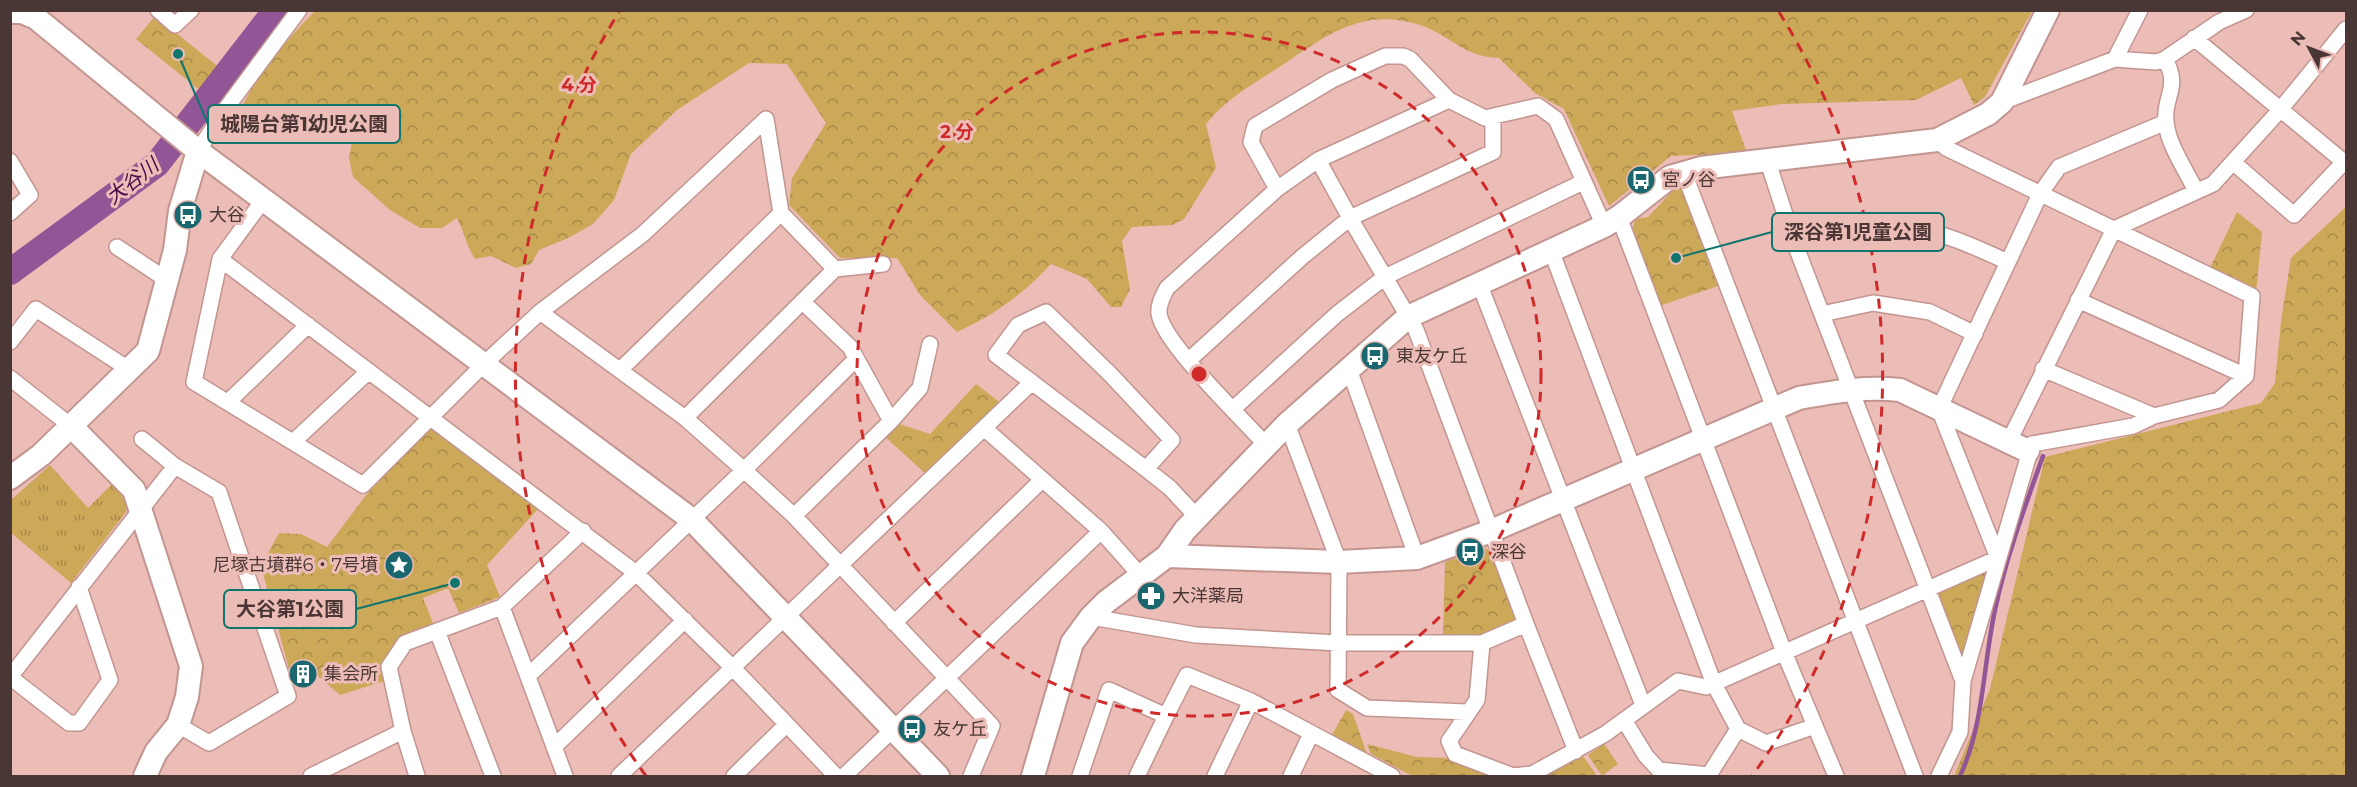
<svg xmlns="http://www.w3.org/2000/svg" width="2357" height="787" font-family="Montserrat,'Noto Sans JP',sans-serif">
<defs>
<pattern id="grass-tufts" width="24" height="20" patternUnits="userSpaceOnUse" patternTransform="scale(1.5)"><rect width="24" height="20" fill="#cca859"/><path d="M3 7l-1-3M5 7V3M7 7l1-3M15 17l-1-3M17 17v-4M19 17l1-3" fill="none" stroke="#a88a4a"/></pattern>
<pattern id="forest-crowns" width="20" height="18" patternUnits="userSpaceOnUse" patternTransform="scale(1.5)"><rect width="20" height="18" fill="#cca859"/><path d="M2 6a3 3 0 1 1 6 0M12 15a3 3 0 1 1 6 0" fill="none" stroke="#a88a4a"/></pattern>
</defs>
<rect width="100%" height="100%" fill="#ecbcb7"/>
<path fill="url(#grass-tufts)" d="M50 465 88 508 115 481 128 503 126 512 71 583 11 533V500Z"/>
<path fill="url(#forest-crowns)" d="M315 11H2032L1985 97 1974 105 1961 78 1916 100 1782 104 1732 111 1747 153 1671 156 1609 206 1564 109 1535 93 1499 58C1463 57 1452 36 1420 25 1361 6 1324 37 1278 68 1250 86 1228 98 1206 124L1216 168 1184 219 1172 225 1132 227 1122 241 1130 289 1121 307H1111L1087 279 1051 264C1021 296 996 314 957 332L920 295 897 258H840L789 205 792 178 826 123 787 64 749 63 677 110 631 154 614 200 593 224 568 238 539 250 531 264 516 268 491 256 475 259C467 247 464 232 457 218L442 228H420L390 210 353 177 349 158 353 136 339 110 318 105C292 121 282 126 252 119L243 105C261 68 287 40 315 11Z
M155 16 221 69 202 92 136 39Z
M1677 186 1685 187 1721 285 1659 306 1631 231 1636 219 1648 217Z
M2346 207V776H1954L1990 689 2045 457 2261 403 2275 383 2281 321 2291 258Z
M2237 212 2262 232 2256 293 2209 270Z
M976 384 1002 404 927 475 884 436 896 423 930 434Z
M432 427 538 509 487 565 500 597 459 613 448 588 423 598 433 623 401 640 381 664 385 681 340 695 305 665 290 671 289 669 261 566 279 533 301 534 327 547 366 495Z
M1486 548 1495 554 1517 613 1514 622 1480 637 1443 635 1445 562Z
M1990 566 1963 665 1933 590Z
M1346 710 1353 714 1367 754 1331 737Z
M1367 744 1417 757 1447 758 1496 776H1412L1371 754Z
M1604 744 1618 764 1602 776 1588 755Z
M1583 756 1597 776H1540Z"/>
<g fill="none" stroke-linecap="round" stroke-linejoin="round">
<path stroke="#925595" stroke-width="4.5" d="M1960 776C1984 725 1983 665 1995 610 2006 557 2025 507 2043 456"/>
<path stroke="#925595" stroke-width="26" d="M10 272 157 164 276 10"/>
<g stroke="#c29590" stroke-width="18">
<path id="street" d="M158 10 175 25 191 10
M2194 38 2344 162 2294 215 2234 163
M2115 59 2140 10
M2165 59C2181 88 2163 96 2166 122 2168 145 2186 170 2196 191
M2002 102 2115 59 2156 62 2165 59 2219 22 2246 10
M1937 140 1946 148 2252 296 2246 376 2219 400 2154 416 2133 426 2032 444 1963 681 1960 732 1939 776
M198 151 227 107 299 10
M1318 160 1350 218 1416 330 1526 624 1482 643 1477 700 1449 741 1455 754 1513 776 1532 774 1605 734 1678 681 1706 687 1998 558 1939 409 2040 194 2059 167 2166 122
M10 161 30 195 10 213
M1768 162 1793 239 1963 681
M1684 173 1915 776
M1277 189 1251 142 1255 126 1332 80 1385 56H1403L1410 59 1449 100 1485 118 1538 106 1556 119 1604 226
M264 199 220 259 194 382 363 485 485 363 540 312 643 234 766 119 781 213 835 269 685 418
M1619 217 1784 652 1836 776
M1793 239C1832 234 1873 226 1912 229 1945 232 1979 249 2008 262
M117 247 167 280
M1551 250 1714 684 1738 729 1766 743 1815 726
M220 259 636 573 734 669 836 776
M835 269 883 264
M1479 283 1643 705
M2078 300 2246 376
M540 312 685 418 744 470 794 516 992 726 971 776
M1822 314 1873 303 1930 312 1975 334
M10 342 36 309 130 370
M1189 360 1302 257 1350 218 1493 152V117
M1349 369 1417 558
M2043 369 2154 416
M620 370 781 213
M10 378 71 426
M228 402 308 325
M1233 409 1337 314 1385 277 1583 182
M891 421 920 388 930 344
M1287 424 1339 562 1338 690 1367 708 1467 712
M984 428 1032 382
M142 439 175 466
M2009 441 2114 229 2213 184 2280 110 2346 29
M293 442 369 371
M1265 444C1242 418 1164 344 1159 314 1158 304 1163 296 1167 288L1277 189 1318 160 1449 100
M1146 469 1172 440 1110 374 1046 312 1018 325 996 355 1146 469 1170 488 1197 517
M794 516 891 421 850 347 804 303
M502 607 565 776
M1091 617 1196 635 1339 643H1482
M894 623 1042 480
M1526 624 1576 751
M437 631 493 776
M528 676 744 470 855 360
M10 677 175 466 219 492 288 696 209 743 178 725
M10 677 69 723H79L110 680 79 587
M1624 720 1646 756 1659 770 1709 775 1738 729
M554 747 685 620
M311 776 403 731
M417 776 403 731 389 667 405 643 502 607 583 531
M619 776 984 428 1101 531 1140 575
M734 776 785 726
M844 776 1101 531
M1080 776 1109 690 1166 716 1187 675 1251 701 1392 776
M1137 776 1166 716
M1215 776 1251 701
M1291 776 1311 734"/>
</g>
<g stroke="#c29590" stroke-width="26">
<path id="secondary" d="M10 12H22L36 18 198 151 691 519 938 776
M71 426 134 490 191 666 187 697 178 725 156 752 145 776
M10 478 41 455 148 351 175 250 180 211 198 151
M1167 556 1339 562 1417 558 1491 531 1799 398C1833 392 1865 386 1900 390L2028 451
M1033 776 1072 643 1091 617 1106 602 1167 556 1185 530 1287 424 1408 317 1604 226 1619 217 1670 177 1701 168 1937 140 1988 114 2002 102 2048 10"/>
</g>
<use href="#street" stroke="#fff" stroke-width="15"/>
<use href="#secondary" stroke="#fff" stroke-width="22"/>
</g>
<g fill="none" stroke="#cf2929" stroke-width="3" stroke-dasharray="10 8">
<circle cx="1199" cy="374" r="342"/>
<path d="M646 776A684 684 0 0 1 619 12M1779 12A684 684 0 0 1 1752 776"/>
</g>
<defs>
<g id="bus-disc" transform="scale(1.5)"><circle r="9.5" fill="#1b676f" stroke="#ecbcb7"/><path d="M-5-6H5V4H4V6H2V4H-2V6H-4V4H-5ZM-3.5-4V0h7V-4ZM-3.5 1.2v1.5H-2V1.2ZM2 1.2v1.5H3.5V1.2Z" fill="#fff"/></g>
<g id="sight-disc" transform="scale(1.5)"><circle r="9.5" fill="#1b676f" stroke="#ecbcb7"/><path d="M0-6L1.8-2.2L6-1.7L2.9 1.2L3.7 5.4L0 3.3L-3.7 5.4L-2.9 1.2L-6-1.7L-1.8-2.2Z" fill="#fff"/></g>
<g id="pharmacy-disc" transform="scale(1.5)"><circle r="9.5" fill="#1b676f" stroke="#ecbcb7"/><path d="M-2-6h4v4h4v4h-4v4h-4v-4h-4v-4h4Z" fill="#fff"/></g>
<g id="building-disc" transform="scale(1.5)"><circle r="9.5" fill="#1b676f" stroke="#ecbcb7"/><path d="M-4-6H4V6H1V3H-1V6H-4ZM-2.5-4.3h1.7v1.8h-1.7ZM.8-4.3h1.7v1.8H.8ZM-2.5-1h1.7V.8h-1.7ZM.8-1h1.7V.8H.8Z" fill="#fff"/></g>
</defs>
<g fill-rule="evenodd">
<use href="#bus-disc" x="1641" y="180"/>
<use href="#bus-disc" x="188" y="215"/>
<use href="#bus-disc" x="1375" y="356"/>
<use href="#bus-disc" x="1470" y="552"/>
<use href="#sight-disc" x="399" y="565"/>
<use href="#pharmacy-disc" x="1151" y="596"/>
<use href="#building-disc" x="303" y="674"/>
<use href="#bus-disc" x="912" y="729"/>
</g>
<g text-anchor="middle" stroke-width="6" stroke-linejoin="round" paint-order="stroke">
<g font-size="18" fill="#4a3735" stroke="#ecbcb7" text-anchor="start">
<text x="1662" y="186">宮ノ谷</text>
<text x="209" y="221">大谷</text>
<text x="1396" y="362">東友ケ丘</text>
<text x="1491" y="558">深谷</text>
<text x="378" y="571" text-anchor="end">尼塚古墳群6・7号墳</text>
<text x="1172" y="602">大洋薬局</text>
<text x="324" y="680">集会所</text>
<text x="933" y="735">友ケ丘</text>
</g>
<g font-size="20" font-style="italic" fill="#470b4a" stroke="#ecbcb7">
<text transform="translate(132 181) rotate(-38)" y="7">大谷川</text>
</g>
</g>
<circle cx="1199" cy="374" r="9" fill="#cf2929" stroke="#ecbcb7" stroke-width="3"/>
<g font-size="18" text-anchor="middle" font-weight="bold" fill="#cf2929" stroke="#ecbcb7" stroke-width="6" stroke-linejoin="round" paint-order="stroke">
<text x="579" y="91">4 分</text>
<text x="957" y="138">2 分</text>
</g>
<path fill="none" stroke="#0f766e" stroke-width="2" d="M178 54L208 124M1676 258L1772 232M455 583L356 609"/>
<g fill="#0f766e" stroke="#ecbcb7" stroke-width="2">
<circle cx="178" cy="54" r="6"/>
<circle cx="1676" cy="258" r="6"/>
<circle cx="455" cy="583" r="6"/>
</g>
<g fill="#ecbcb7" stroke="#0f766e" stroke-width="2">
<rect x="208" y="105" width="192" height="38" rx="6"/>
<rect x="1772" y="213" width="172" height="38" rx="6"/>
<rect x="224" y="590" width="132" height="38" rx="6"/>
</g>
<g font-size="20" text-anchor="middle" font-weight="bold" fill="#4a3735">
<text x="304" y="131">城陽台第1幼児公園</text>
<text x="1858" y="239">深谷第1児童公園</text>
<text x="290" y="616">大谷第1公園</text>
</g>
<rect width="2357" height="787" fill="none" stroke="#4a3735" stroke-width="24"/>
<g transform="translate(2309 48) rotate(311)" stroke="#ecbcb7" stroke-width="4.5" paint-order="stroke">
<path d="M0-4.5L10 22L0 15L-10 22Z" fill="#4a3735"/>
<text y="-9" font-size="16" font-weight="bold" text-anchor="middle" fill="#4a3735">N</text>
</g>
</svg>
